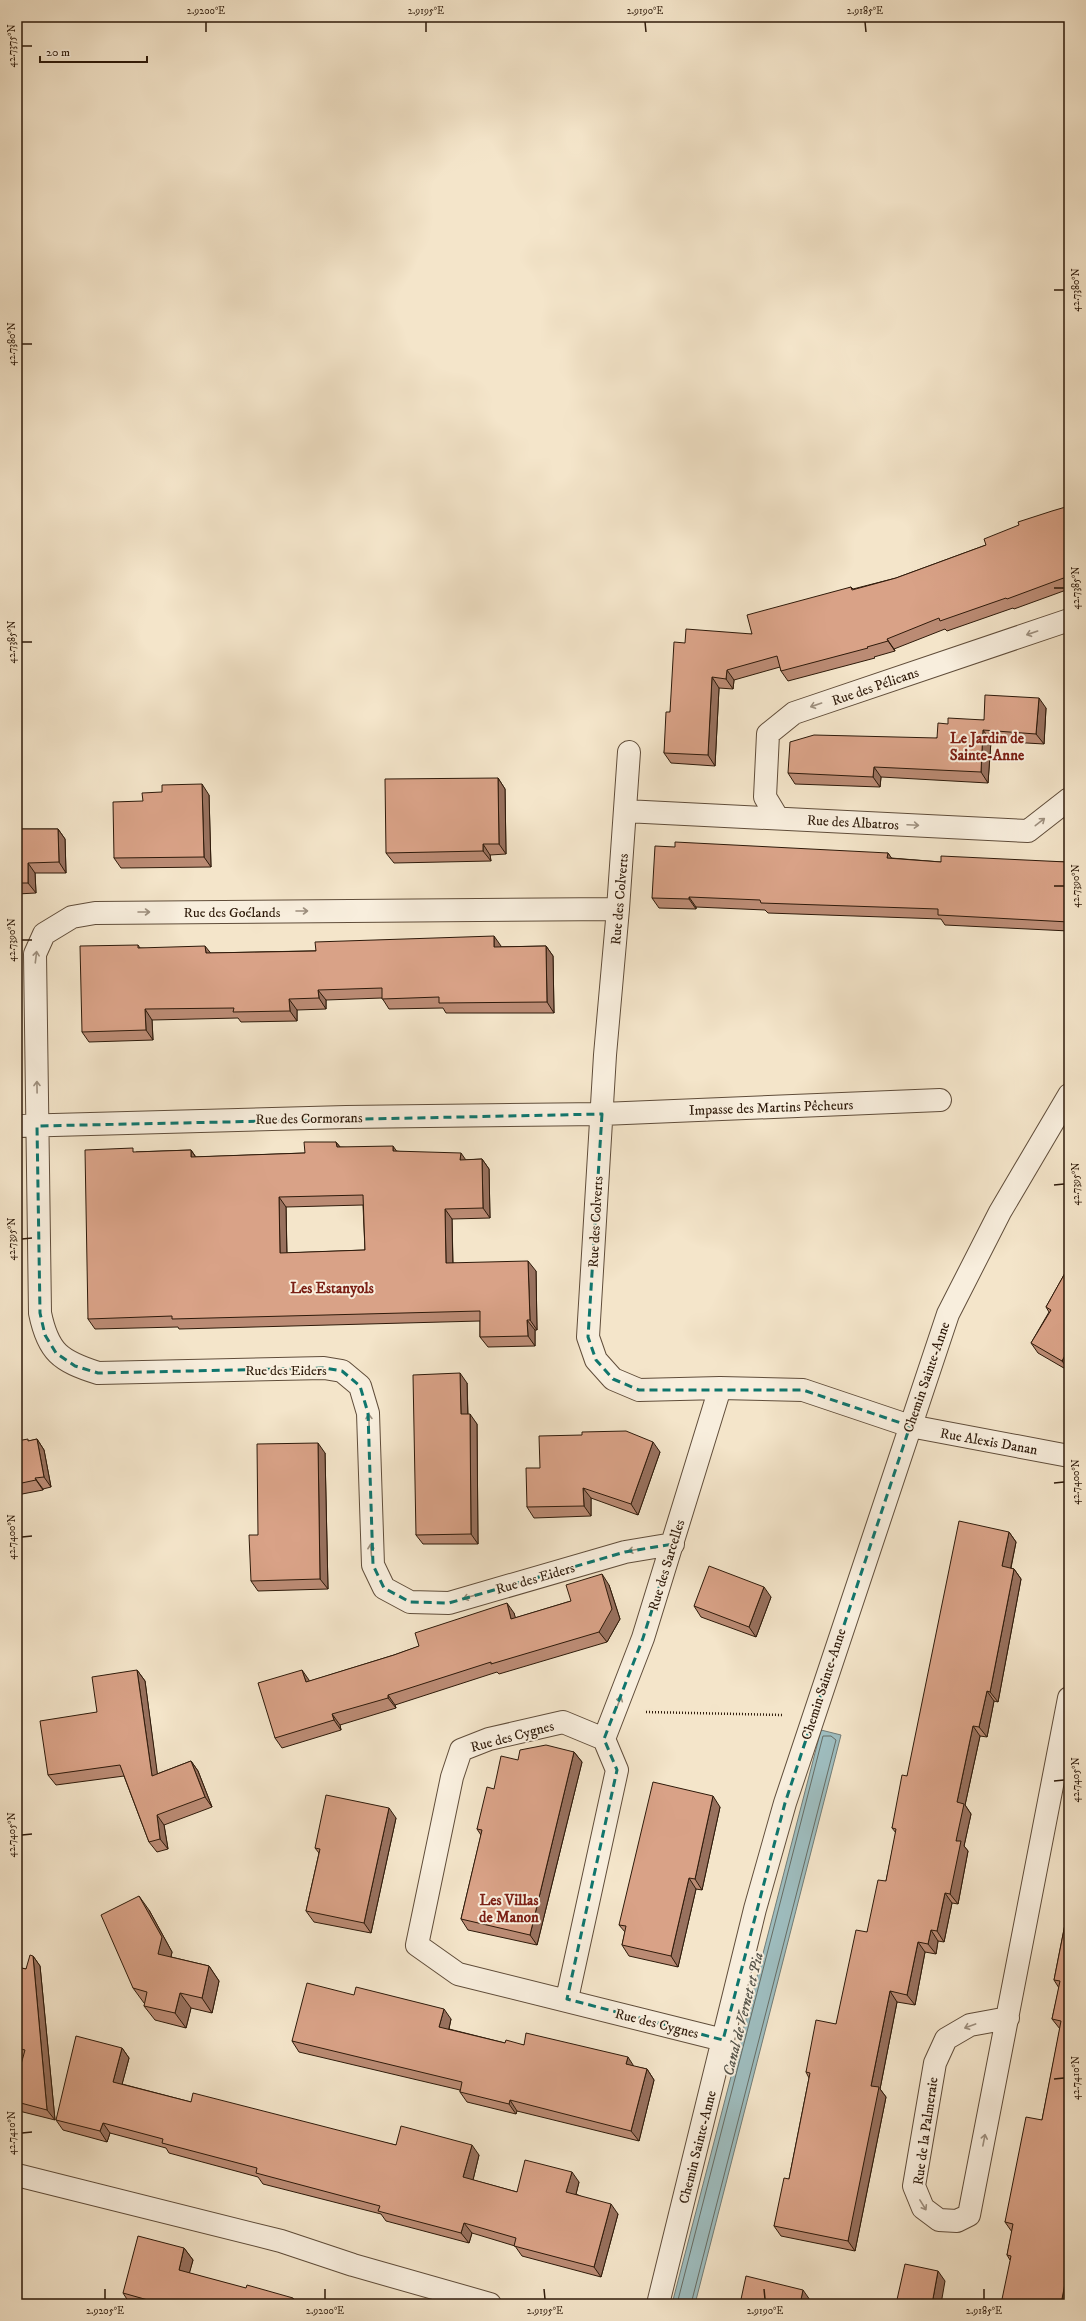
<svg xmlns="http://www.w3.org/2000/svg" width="1086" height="2321" font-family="'IM FELL DW Pica',serif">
<rect width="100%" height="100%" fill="#f4e5ca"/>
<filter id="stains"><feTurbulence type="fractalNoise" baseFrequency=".005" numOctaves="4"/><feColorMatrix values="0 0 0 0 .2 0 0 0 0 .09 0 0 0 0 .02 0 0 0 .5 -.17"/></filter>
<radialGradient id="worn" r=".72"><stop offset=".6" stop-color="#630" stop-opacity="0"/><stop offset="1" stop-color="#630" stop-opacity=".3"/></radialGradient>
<path fill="#9ebdbf" stroke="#717c77" d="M821 1730 841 1735 695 2304H672Z"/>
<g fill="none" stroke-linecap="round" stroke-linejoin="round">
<path stroke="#666c64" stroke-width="1" d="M677 2304 823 1736H831L836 1740 691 2304"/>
<g stroke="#604d3a" stroke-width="24">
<path id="minor" d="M629 752 618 909 605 1055 588 1337 596 1360 613 1379 639 1390 720 1388 803 1390 910 1426 1069 1456
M625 811 1028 831 1069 799
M777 817 765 797 768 734 794 713 1069 620
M618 909 95 913 72 917 44 934 35 954 40 1313C48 1352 60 1361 98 1373L324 1368 342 1371 360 1386 368 1413 373 1565 384 1588 410 1602 449 1603 625 1552 673 1544
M17 1126 346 1117 602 1114 940 1100
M604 1739 643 1638 720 1388
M567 1999 617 1770 604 1739 563 1722 489 1739 461 1750 452 1777 417 1945 458 1974 723 2040
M1008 2018 970 2025 946 2039 935 2063 914 2186 923 2208 939 2220 957 2221 969 2215 1069 1698
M17 2175 281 2241 353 2265 490 2304
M658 2304 755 1909 785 1803 948 1314 1000 1212 1069 1095"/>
</g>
<path stroke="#2e1a0a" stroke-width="2.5" stroke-dasharray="1 2" stroke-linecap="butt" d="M646 1712 783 1715"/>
<use href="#minor" stroke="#f8eedd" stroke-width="22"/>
</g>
<path fill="#bb8b74" stroke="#2e1a0a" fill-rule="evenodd" d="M1069 506V589L1014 609 1013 608 947 631 945 629 894 649 895 651 874 657 875 658 788 681 781 671 780 667 734 680 733 689 719 688 715 766 671 763 664 753 670 712 685 643 752 634 851 587 853 589 896 578 986 545Z
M1046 708 1044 744 991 741 988 783 881 777 880 787 795 784 788 773 937 738 948 724 984 720Z
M498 778 505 789 506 854 490 855 491 861 394 863 386 853Z
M209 795 211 867 121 868 114 858 143 801Z
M17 829H58L65 839 66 873H35L36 893 17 894Z
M888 853 891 858 941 862H1067L1069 858V931L945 925 941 919 768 913 765 910 696 907V909L659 908 652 898Z
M138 945 140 948 211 953 546 946 553 956 554 1013H446L443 1008 389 1009 382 998 326 1000V1009L297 1010V1021L241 1022 238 1018 152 1020 153 1040 89 1042 82 1032Z
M336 1142 340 1147 396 1151 465 1160 482 1159 489 1169 490 1218 452 1219 453 1263 536 1271 537 1330H535V1346L488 1347 480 1337V1321L179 1329 178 1327 95 1329 88 1319 136 1152 191 1150 196 1157 305 1153ZM363 1205 365 1250 287 1253 286 1207Z
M1069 1266V1371L1038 1353 1031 1343 1049 1312 1046 1307Z
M467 1383 468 1414 477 1424 478 1544H423L416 1535Z
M37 1439 44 1450 51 1487 43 1489V1490L17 1495V1441H29Z
M660 1452 638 1515 591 1498V1516L534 1518 527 1507 540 1468Z
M325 1453 328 1589 258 1591 251 1581Z
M1009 1532 1016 1542 1011 1568 1014 1569 1021 1579 998 1702 994 1701 987 1737 980 1736 965 1805 971 1814 964 1846 968 1851 958 1904 952 1903 944 1942 938 1941 936 1954 925 1952 915 2005 897 2002 880 2089 886 2097 855 2251 781 2236 774 2226 789 2179 809 2078 806 2072 836 2024 867 1932 886 1881 896 1833 892 1828 907 1776Z
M609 1585 620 1619 607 1642 499 1674 497 1672 395 1705 396 1708 340 1725 341 1730 282 1748 275 1738 310 1681 394 1655 514 1613 515 1618 571 1601Z
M771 1597 756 1637 701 1617 694 1606Z
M137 1670 145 1681 157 1774 191 1761 198 1771 212 1807 164 1825 168 1849 157 1852 149 1842 124 1776 56 1785 48 1775 97 1712Z
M574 1752 582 1762 537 1945 468 1930 461 1919 481 1835 477 1829 494 1789 518 1760Z
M720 1807 702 1890 696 1889 678 1967 629 1956 622 1945 625 1932 619 1925Z
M396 1818 371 1933 314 1922 306 1911 319 1853 315 1848Z
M1069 1904V2304L1010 2260 1007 2255 1012 2232 1005 2222 1042 2120 1060 2029 1052 2019 1059 1988 1054 1980Z
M149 1910 172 1952 171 1957 209 1966 219 1981 212 2013 191 2008 186 2028 155 2020 144 2006 145 2004 144 2003 133 1988Z
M33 1956 40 1966 55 2120 19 2111 17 2109V2102L23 2058 17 2056V1967L26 1969Z
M451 2019 449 2029 505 2043 524 2045 647 2069 654 2080 639 2141 517 2111 516 2114 467 2102 460 2092V2090L299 2052 292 2041Z
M122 2048 129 2058 122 2084 191 2102 396 2145 479 2155 473 2180 517 2192 579 2182 576 2194 618 2214 601 2277 522 2256 515 2246 472 2233 469 2243 386 2221 381 2214 263 2184 258 2177 169 2153 166 2148 110 2133 107 2142 63 2130 56 2120Z
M184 2248 193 2260 189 2273 297 2304H130L123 2293Z"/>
<path fill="#98715e" stroke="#2e1a0a" d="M887 639 894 649 895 651 888 641Z
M727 670 734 680 733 689 726 679Z
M712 677 719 688 715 766 708 755Z
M1039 698 1046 708 1044 744 1036 734Z
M983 730 991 741 988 783 981 772Z
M874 767 881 777 880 787 873 777Z
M498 778 505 789 506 854 499 844Z
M202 784 209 795 211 867 204 857Z
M58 829 65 839 66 873 59 862Z
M483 844 490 855 491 861 483 851Z
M888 853 895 863 887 858Z
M28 863 35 873 36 893 28 883Z
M689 897 696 907V909L689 899Z
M494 936 501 946V957L494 947Z
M205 946 213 956 206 953Z
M546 946 553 956 554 1013 547 1002Z
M318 990 326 1000V1009L319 998Z
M289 999 297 1010V1021L290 1011Z
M145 1009 152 1020 153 1040 146 1030Z
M336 1142 344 1152 337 1147Z
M393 1146 400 1156 393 1151Z
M191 1150 198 1161 191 1157Z
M461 1153 468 1163 460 1160Z
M482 1159 489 1169 490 1218 483 1208Z
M279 1197 286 1207 287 1263 280 1253Z
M445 1209 452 1219 453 1274 446 1263Z
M528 1261 536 1271 537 1330 530 1320Z
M527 1320 535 1330V1346L528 1336Z
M1069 1348V1370L1062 1361Z
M460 1373 467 1383 468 1424 461 1414Z
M470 1414 477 1424 478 1544 471 1534Z
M37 1439 44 1450 51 1487 44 1477Z
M653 1442 660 1452 638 1515 631 1504Z
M318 1443 325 1453 328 1589 320 1579Z
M35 1478 43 1489V1490L36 1480Z
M583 1488 591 1498V1516L584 1506Z
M1009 1532 1016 1542 1009 1576 1002 1566Z
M1014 1569 1021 1579 998 1702 990 1692Z
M602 1574 609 1585 620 1619 607 1642 599 1632Z
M764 1587 771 1597 756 1637 749 1627Z
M507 1603 514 1613 519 1629 511 1619Z
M137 1670 145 1681 159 1786 152 1776Z
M302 1670 309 1680 313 1692 306 1682Z
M987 1691 994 1701 987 1737 979 1727Z
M388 1695 395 1705 396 1708 388 1698Z
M332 1714 340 1725 341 1730 334 1720Z
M973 1726 980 1736 965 1805 971 1814 964 1846 968 1851 958 1904 950 1894 956 1841 957 1802Z
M574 1752 582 1762 537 1945 530 1935Z
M191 1761 198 1771 212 1807 205 1797Z
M713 1796 720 1807 702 1890 695 1879Z
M389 1808 396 1818 371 1933 364 1923Z
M157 1815 164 1825 168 1849 160 1839Z
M689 1878 696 1889 678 1967 671 1956Z
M945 1893 952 1903 944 1942 937 1931Z
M139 1896 149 1910 172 1952 168 1969 158 1954Z
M931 1930 938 1941 936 1954 928 1944Z
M918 1942 925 1952 915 2005 907 1995Z
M33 1956 40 1966 55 2120 47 2110Z
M209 1966 219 1981 212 2013 202 1998Z
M890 1991 897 2002 880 2089 886 2097 855 2251 848 2241 871 2086Z
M180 1993 191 2008 186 2028 175 2013Z
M444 2009 451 2019 447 2037 439 2027Z
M122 2048 129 2058 120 2092 113 2082Z
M628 2057 635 2068 626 2064Z
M647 2069 654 2080 639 2141 631 2131Z
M510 2100 517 2111 516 2114 509 2104Z
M103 2123 110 2133 107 2142 100 2131Z
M472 2145 479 2155 471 2188 463 2177Z
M572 2172 579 2182 574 2202 566 2192Z
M611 2204 618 2214 601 2277 594 2267Z
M1069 2219V2239L1066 2234Z
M464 2223 472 2233 469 2243 461 2233Z
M184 2248 193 2260 187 2282 179 2270Z
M1069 2263V2304H1061Z
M938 2271 945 2281 941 2304H932Z
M803 2290 810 2300 809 2304H800Z
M293 2298 297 2304H292Z"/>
<path fill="#d9a287" stroke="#2e1a0a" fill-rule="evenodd" d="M1069 506V576L1007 599 1006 598 940 621 939 618 887 639 888 641 867 647 868 648 781 671 777 656 727 670 726 679 712 677 708 755 664 753 666 712H670L674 642 685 643 686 629 752 634 747 615 851 587 852 590 896 578 986 545 984 539 1019 525 1018 522 1052 511Z
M985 695 1039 698 1036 734 983 730 981 772 874 767 873 777 788 773 790 742 814 735 937 738 938 723 948 724V718L984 720Z
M498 778 499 844H483V851L386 853 385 779Z
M202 784 204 857 114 858 113 802 143 801 142 793 162 792V785Z
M17 829H58L59 862 28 863V883H17Z
M675 842 888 853 887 858 941 862V856L1067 862 1069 858V922L938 915V909L761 903 760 900 689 897V899L652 898 655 846 675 847Z
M494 936V947L546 946 547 1002 439 1003V997L382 999V988L318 990 319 998 289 999 290 1011 233 1012 234 1008 145 1009 146 1030 82 1032 80 946 138 945V948L205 946 206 953 316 951 315 942Z
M304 1142H336L337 1147 393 1146V1151L461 1153 460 1160 482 1159 483 1208 445 1209 446 1263 528 1261 530 1320H527L528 1336 480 1337V1311L172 1319V1316L88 1319 85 1150 133 1148V1152L191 1150V1157L305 1153ZM363 1195 365 1250 280 1253 279 1197Z
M1069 1266V1348L1062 1361 1031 1343 1051 1310 1046 1307Z
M460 1373 461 1414H470L471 1534 416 1535 413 1375Z
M626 1431 653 1442 631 1504 583 1488 584 1506 527 1507 526 1468H540L539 1436 582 1435V1432Z
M28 1439V1441L37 1439 44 1477 35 1478 36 1480 17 1484V1441Z
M318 1443 320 1579 251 1581 249 1535H258L257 1444Z
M959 1521 1009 1532 1002 1566 1014 1569 990 1692 987 1691 979 1727 973 1726 957 1802 964 1804 956 1841H961L950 1894 945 1893 937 1931 931 1930 928 1944 918 1942 907 1995 890 1991 871 2086 879 2087 848 2241 774 2226 784 2178 789 2179 810 2073 806 2072 816 2020 836 2024 856 1930 867 1932 878 1880 886 1881 896 1829 892 1828 902 1775 907 1776Z
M709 1566 764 1587 749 1627 694 1606Z
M602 1574 612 1609 599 1632 491 1664V1662L388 1695V1698L332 1714 334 1720 275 1738 258 1683 302 1670 306 1682 394 1655 419 1646 415 1633 507 1603 511 1619 571 1601 566 1585Z
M137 1670 152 1776 191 1761 205 1797 157 1815 160 1839 149 1842 120 1765 48 1775 40 1721 97 1712 92 1677Z
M546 1745 574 1752 530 1935 461 1919 482 1830 477 1829 487 1787 494 1789 501 1756 518 1760 520 1750Z
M653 1782 713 1796 695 1879 689 1878 671 1956 622 1945 626 1926 619 1925Z
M326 1795 389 1808 364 1923 306 1911 320 1849 315 1848Z
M139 1896 162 1937 158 1954 209 1966 202 1998 180 1993 175 2013 144 2006 147 1992 133 1988 101 1915Z
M1069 1904V2219L1066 2234 1069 2235V2263L1061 2304H1001L1011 2256 1007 2255 1013 2224 1005 2222 1026 2117 1042 2120 1061 2021 1052 2019 1060 1981 1054 1980Z
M30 1955 33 1956 47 2110 17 2102V2079L25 2050 17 2048V2004L19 1998 17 1997V1967L26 1969Z
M307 1983 354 1995 356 1987 444 2009 439 2027 505 2043 506 2040 524 2045 526 2033 628 2057 626 2064 647 2069 631 2131 510 2100 509 2104 460 2092 462 2082 292 2041Z
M76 2036 122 2048 113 2082 191 2102 193 2093 396 2145 401 2126 472 2145 463 2177 517 2192 525 2160 572 2172 566 2192 611 2204 594 2267 514 2246 516 2238 464 2223 461 2233 378 2211 380 2206 256 2173 257 2168 162 2143 163 2139 103 2123 100 2131 56 2120Z
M138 2236 184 2248 179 2270 246 2288 247 2285 293 2298 292 2304H162L123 2293Z
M905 2264 938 2271 932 2304H896Z
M746 2276 803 2290 800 2304H740Z"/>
<defs><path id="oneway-shaft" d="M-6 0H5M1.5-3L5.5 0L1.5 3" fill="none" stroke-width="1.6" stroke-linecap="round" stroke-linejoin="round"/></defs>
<g stroke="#9d8f7e">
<use href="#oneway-shaft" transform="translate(1032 633) rotate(161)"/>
<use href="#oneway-shaft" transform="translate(816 705) rotate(161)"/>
<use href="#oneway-shaft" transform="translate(1040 822) rotate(-38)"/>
<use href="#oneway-shaft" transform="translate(913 825) rotate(3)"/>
<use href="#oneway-shaft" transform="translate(302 911)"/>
<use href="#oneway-shaft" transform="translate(144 912)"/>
<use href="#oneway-shaft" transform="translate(36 957) rotate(-83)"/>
<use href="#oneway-shaft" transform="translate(37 1087) rotate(-91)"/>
<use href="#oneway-shaft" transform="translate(369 1420) rotate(-91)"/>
<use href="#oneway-shaft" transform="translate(371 1550) rotate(-95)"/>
<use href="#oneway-shaft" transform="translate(634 1550) rotate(171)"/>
<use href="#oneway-shaft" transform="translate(469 1597) rotate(164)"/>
<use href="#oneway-shaft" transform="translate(619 1702) rotate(-69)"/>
<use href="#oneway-shaft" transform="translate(970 2026) rotate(160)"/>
<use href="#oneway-shaft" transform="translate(984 2140) rotate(-79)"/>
<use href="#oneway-shaft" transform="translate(923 2205) rotate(58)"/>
</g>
<path fill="none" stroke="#0f766e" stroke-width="3" stroke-dasharray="8 5" stroke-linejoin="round" d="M602 1114 588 1337 596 1360 613 1379 639 1390H803L910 1426 785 1803 723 2040 567 1999 617 1770 604 1739 643 1638 673 1544 625 1552 449 1603 410 1602 384 1588 373 1565 368 1413 360 1386 342 1371 324 1368 98 1373 75 1366 56 1353 45 1335 40 1313 37 1126Z"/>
<path fill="none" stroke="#2e1a0a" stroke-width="1.5" d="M206 22V32M426 22V32M645 22 646 32M865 22 866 32M22 46H32M1054 290H1064M22 344H32M1054 588H1064M22 642H32M1054 886H1064M22 940H32M1054 1185 1064 1184M22 1239 32 1238M1054 1483 1064 1482M22 1537 32 1536M1054 1781 1064 1780M22 1835 32 1834M1054 2079 1064 2078M22 2133 32 2132M105 2289V2299M325 2289V2299M544 2289 545 2299M764 2289 765 2299M984 2289V2299"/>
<g text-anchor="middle" stroke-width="4" stroke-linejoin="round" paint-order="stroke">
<g font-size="14" fill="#2e1a0a" stroke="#f8eedd">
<text transform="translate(875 686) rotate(-19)" y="5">Rue des Pélicans</text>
<text transform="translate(853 822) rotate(3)" y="5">Rue des Albatros</text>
<text transform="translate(619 899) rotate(-85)" y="5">Rue des Colverts</text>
<text x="232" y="917">Rue des Goélands</text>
<text transform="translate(771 1107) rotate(-2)" y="5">Impasse des Martins Pêcheurs</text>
<text transform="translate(309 1118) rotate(-1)" y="5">Rue des Cormorans</text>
<text transform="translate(595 1222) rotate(-87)" y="5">Rue des Colverts</text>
<text x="286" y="1375">Rue des Eiders</text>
<text transform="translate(926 1377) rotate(-71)" y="5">Chemin Sainte-Anne</text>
<text transform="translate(989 1441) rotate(10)" y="5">Rue Alexis Danan</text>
<text transform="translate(666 1565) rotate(-73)" y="5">Rue des Sarcelles</text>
<text transform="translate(535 1578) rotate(-16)" y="5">Rue des Eiders</text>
<text transform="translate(823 1684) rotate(-72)" y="5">Chemin Sainte-Anne</text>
<text transform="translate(512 1736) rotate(-15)" y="5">Rue des Cygnes</text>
<text transform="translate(657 2023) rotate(14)" y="5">Rue des Cygnes</text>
<text transform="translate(925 2131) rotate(-82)" y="5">Rue de la Palmeraie</text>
<text transform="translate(697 2147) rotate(-76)" y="5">Chemin Sainte-Anne</text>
</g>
<g font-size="15" font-weight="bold" fill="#7a1f14" stroke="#f8eedd">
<text x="987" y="743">Le Jardin de<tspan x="987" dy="17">Sainte-Anne</tspan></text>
<text x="332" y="1293">Les Estanyols</text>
<text x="509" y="1905">Les Villas<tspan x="509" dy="17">de Manon</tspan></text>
</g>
<g font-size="15" font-style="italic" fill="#555349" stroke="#f8eedd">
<text transform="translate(743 2014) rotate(-76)" y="5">Canal de Vernet et Pia</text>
</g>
</g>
<rect width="1086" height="2321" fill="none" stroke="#f4e5ca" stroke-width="44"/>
<path d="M40 56v6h107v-6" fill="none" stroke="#2e1a0a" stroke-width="2"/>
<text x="46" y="56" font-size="12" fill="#2e1a0a" stroke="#f8eedd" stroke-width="3" paint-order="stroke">20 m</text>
<rect x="22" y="22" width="1042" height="2277" fill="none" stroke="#2e1a0a" stroke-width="1.5"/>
<g font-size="10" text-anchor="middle" fill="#2e1a0a">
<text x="206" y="14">2.9200°E</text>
<text x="426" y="14">2.9195°E</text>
<text x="645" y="14">2.9190°E</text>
<text x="865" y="14">2.9185°E</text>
<text transform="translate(11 46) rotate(-90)" y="4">42.7375°N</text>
<text transform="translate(1075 290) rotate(-90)" y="4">42.7380°N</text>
<text transform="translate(11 344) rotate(-90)" y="4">42.7380°N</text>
<text transform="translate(1075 588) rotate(-90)" y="4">42.7385°N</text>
<text transform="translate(11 642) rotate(-90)" y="4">42.7385°N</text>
<text transform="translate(1075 886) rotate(-90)" y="4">42.7390°N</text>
<text transform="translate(11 940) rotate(-90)" y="4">42.7390°N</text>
<text transform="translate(1075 1184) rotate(-90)" y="4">42.7395°N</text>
<text transform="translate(11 1239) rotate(-90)" y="4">42.7395°N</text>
<text transform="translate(1075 1482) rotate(-90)" y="4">42.7400°N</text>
<text transform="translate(11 1537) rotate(-90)" y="4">42.7400°N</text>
<text transform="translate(1075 1780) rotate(-90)" y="4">42.7405°N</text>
<text transform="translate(11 1835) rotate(-90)" y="4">42.7405°N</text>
<text transform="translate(1075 2078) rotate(-90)" y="4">42.7410°N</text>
<text transform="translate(11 2133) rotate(-90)" y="4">42.7410°N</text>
<text x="105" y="2314">2.9205°E</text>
<text x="325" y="2314">2.9200°E</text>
<text x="545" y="2314">2.9195°E</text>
<text x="765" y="2314">2.9190°E</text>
<text x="984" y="2314">2.9185°E</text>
</g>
<rect width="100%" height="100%" filter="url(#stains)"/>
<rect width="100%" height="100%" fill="url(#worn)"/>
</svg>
